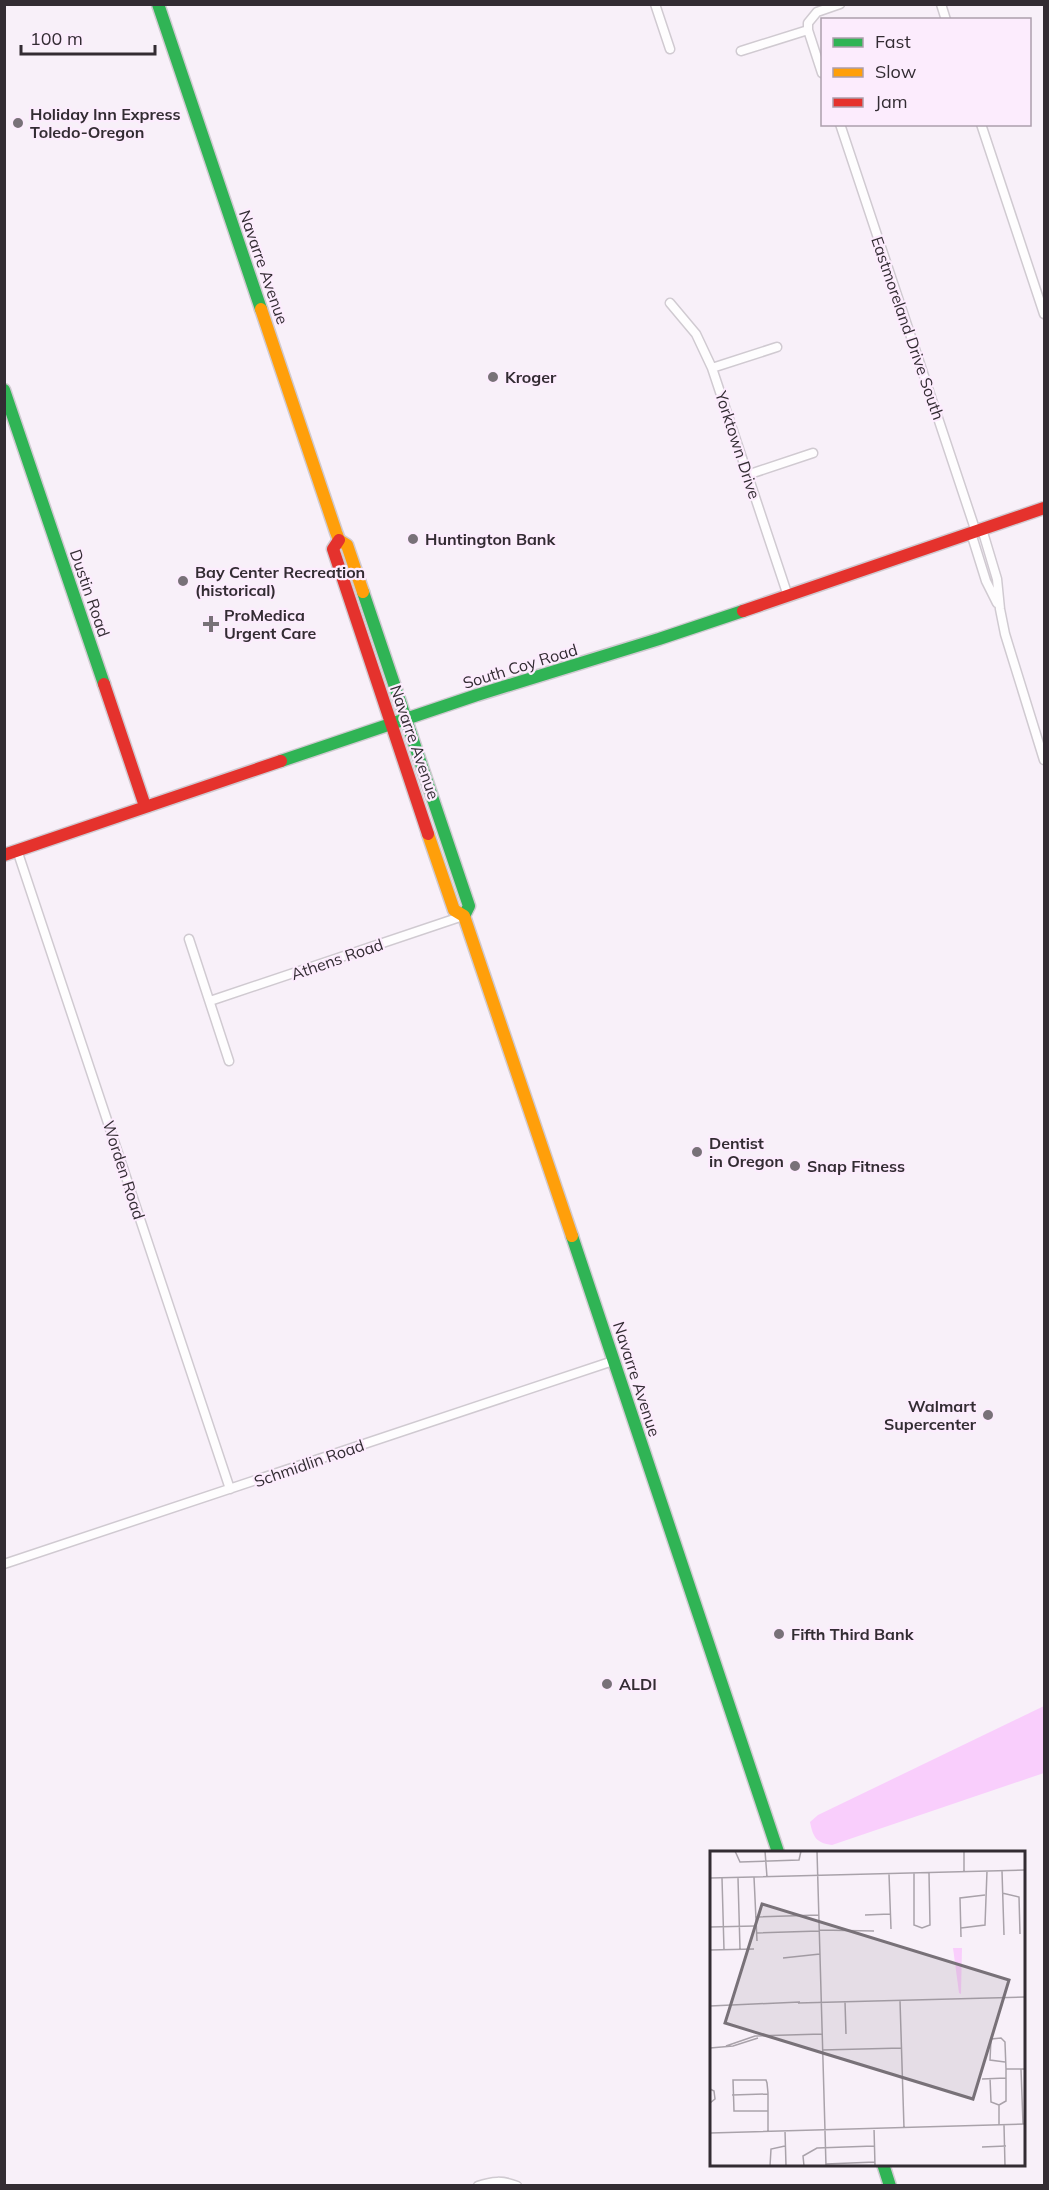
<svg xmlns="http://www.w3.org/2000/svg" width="1049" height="2190" font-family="Mulish,sans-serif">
<rect width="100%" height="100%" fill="#f8f0f9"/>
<path fill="#f9cefc" d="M1044 1706V1773L832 1845C816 1843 813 1837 810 1822L818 1815Z"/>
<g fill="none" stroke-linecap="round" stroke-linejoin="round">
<g stroke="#d0cad1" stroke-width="11">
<path id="street" d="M655 4 670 49
M941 4 946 20
M741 51 808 30
M822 73 808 30V23L817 12 840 4
M840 124 976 532
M981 124 1044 314
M670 303 696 334 712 368 788 596
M712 368 777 347
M747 475 813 453
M982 529 997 579 1000 609 1005 634 1044 760
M971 533 986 581 997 603
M17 850 230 1489
M189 939 229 1061
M210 1001 463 916
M4 1564 613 1361
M478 2186C492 2181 503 2180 517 2186"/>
</g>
<g stroke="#d0cad1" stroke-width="15">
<path id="fast" d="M158 4 261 309
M4 390 104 684
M363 592 469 906 464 916
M281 761 477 695 659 639 743 611
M572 1236 778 1852
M883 2164 890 2186"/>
</g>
<g stroke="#d0cad1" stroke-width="15">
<path id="slow" d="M261 309 336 532 339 540 347 545 363 592
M428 834 454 910 464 916 572 1236"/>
</g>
<g stroke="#d0cad1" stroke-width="15">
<path id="jam" d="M339 540 333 549 428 834
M743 611 1044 508
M104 684 145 806
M4 855 281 761"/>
</g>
<use href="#street" stroke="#fefdfe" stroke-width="8"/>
<use href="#fast" stroke="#30b455" stroke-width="12"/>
<use href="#slow" stroke="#ff9f0a" stroke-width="12"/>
<use href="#jam" stroke="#e5322d" stroke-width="12"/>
</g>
<g fill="#787178" stroke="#fcecfd" stroke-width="2">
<circle cx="18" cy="123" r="6"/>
<circle cx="493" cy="377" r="6"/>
<circle cx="413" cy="539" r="6"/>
<circle cx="183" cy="581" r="6"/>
<path d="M208 615h6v6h6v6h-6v6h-6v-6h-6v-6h6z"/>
<circle cx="697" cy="1152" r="6"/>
<circle cx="795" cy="1166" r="6"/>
<circle cx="988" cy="1415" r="6"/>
<circle cx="779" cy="1634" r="6"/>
<circle cx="607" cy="1684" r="6"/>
</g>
<g text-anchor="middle" stroke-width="4.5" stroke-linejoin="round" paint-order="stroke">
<g font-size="16" font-weight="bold" fill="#332c33" stroke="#fcecfd" text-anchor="start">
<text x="30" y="120">Holiday Inn Express<tspan x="30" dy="18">Toledo-Oregon</tspan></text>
<text x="505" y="383">Kroger</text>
<text x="425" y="545">Huntington Bank</text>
<text x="195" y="578">Bay Center Recreation<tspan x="195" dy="18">(historical)</tspan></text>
<text x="224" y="621">ProMedica<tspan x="224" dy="18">Urgent Care</tspan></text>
<text x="709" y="1149">Dentist<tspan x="709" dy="18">in Oregon</tspan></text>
<text x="807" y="1172">Snap Fitness</text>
<text x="976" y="1412" text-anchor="end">Walmart<tspan x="976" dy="18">Supercenter</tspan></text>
<text x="791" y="1640">Fifth Third Bank</text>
<text x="619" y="1690">ALDI</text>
</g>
<g font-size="16" fill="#332c33" stroke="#fcecfd">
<text transform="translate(264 267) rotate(71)" y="6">Navarre Avenue</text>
<text transform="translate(908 328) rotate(71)" y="6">Eastmoreland Drive South</text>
<text transform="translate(738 445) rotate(72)" y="6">Yorktown Drive</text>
<text transform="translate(90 593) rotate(71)" y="6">Dustin Road</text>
<text transform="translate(520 666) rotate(-17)" y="6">South Coy Road</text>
<text transform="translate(415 742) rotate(71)" y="6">Navarre Avenue</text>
<text transform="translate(337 959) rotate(-19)" y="6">Athens Road</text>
<text transform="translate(124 1170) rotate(72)" y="6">Worden Road</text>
<text transform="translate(637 1379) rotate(72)" y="6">Navarre Avenue</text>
<text transform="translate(309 1463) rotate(-19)" y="6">Schmidlin Road</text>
</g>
</g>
<g transform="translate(710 1851)">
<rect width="315" height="315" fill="#f8f0f9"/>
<path d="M243 97H252L251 143 249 142Z" fill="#f9cefc"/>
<path fill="none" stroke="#a9a2aa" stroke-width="1.5" d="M25 0 30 11 89 9 91 0M55 0 57 26M107 0 116 315M254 0V21M292 20 294 84M204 22V74L212 77 220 74 219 22M179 23 181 78M44 26 47 90M0 27 315 19M12 27 14 99M28 27 30 98M292 42 309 46 310 83M155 64 180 63M45 66 109 64M0 76 45 75M251 77 275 74 277 20M109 79 164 80M47 82 109 80M251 86 250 47 275 44M0 99 44 98M73 107 110 103M190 150 194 277M135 151 136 183M88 152 315 146M0 155 90 151M16 195 45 185 112 183M0 197 23 195 48 187M112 199 192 197M296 218H315M311 218 313 273M280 227 281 251 289 254M272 228 296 227M0 238 4 240 5 248 0 252M22 244 58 243M289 254 296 250V218L295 192V191L291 187 281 188 280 209 295 211M289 254V274M294 274 295 315M164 277 165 315M58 280V242L57 232 56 229H23L24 260H58M75 280 76 315M0 282 315 273M272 296 296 295M116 313 165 311M60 315 61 298 75 295M94 315 93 305 107 297 164 295"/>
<path fill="#787178" fill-opacity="0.15" stroke="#787178" stroke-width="3" d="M52 53 299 129 263 248 15 172Z"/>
<rect width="315" height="315" fill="none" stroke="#332c33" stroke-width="3"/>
</g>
<rect width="1049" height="2190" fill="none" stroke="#332c33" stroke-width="12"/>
<rect x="821" y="18" width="210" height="108" fill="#fcecfd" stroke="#ac9fac" stroke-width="1.5"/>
<rect x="833" y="38" width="30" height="9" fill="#30b455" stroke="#ac9fac" stroke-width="1.5"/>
<text x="875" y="48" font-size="18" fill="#332c33">Fast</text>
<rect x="833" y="68" width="30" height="9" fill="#ff9f0a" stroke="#ac9fac" stroke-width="1.5"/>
<text x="875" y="78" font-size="18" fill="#332c33">Slow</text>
<rect x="833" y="98" width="30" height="9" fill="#e5322d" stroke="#ac9fac" stroke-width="1.5"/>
<text x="875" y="108" font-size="18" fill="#332c33">Jam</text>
<path d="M21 45v9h134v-9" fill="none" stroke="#332c33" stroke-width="3"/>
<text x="30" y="45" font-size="18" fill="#332c33" stroke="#fcecfd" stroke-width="4.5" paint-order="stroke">100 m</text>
</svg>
